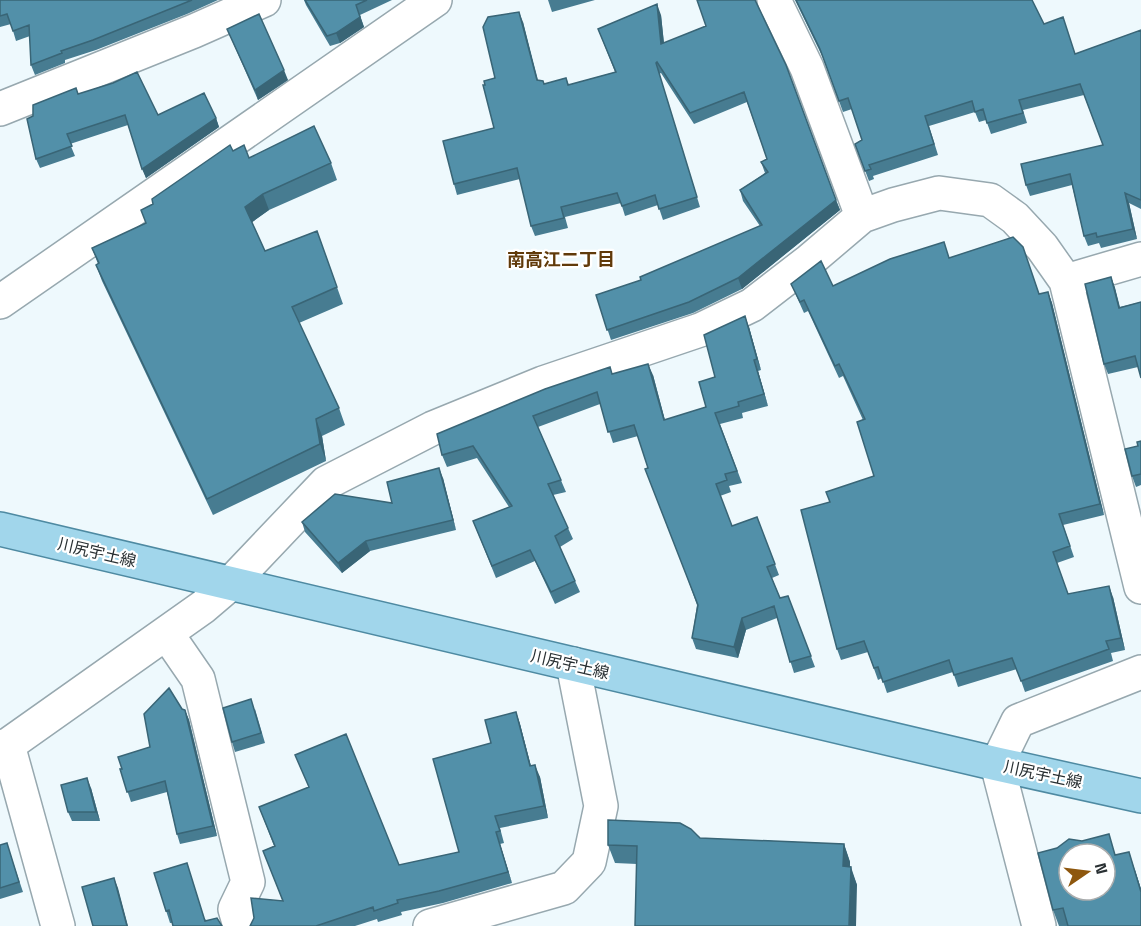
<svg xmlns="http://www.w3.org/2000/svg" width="1141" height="926" font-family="'Titillium Web','Noto Sans JP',sans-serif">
<rect width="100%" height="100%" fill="#eef9fd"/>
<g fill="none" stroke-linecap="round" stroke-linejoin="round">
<g stroke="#97a8af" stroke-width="36">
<path id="minor" d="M774 0 807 68 862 216
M0 109 194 31 264 0
M1066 281 1141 259
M0 302 435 0
M167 634 198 679 248 882 235 909 240 926
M8 745 58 926
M0 747 8 745 203 607 230 584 326 483 433 428 543 383 700 330 752 305 809 261 862 216 893 205 939 193 990 200 1015 218 1042 247 1066 281 1141 587
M430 926 564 888 589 862 601 806 573 664
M1039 926 997 764 1018 721 1141 672"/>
</g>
<g stroke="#4e8aa2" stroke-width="36">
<path id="major" d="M0 529 997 764 1141 796"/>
</g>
<use href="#minor" stroke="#fff" stroke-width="33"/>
<use href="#major" stroke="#a1d6eb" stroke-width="33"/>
</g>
<path fill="#477c91" d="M0 0H218L187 14 96 50 65 60V63L35 75 31 65 30 36 16 41 11 24 0 27Z
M304 0H392L360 15 364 27 340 43 330 46 306 5Z
M548 0H595L552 12Z
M795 0H1032L1044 24 1075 54 1141 30V209L1129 203 1137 239 1101 248 1099 243 1088 246 1084 236 1072 185 1030 196 1026 185 1103 145 1084 95 1023 110 1027 123 991 134 986 120 979 122 975 112 929 126 938 155 873 176 874 179 869 181 855 144 862 140 852 109 843 112 824 60Z
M756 4 840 210 742 289 693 313 611 340 596 295 641 280 760 226 743 201 740 190 765 173 761 162 767 159 747 102 694 124 661 73 659 74 700 207 663 220 658 205 625 216 621 203 565 217 568 228 535 236 531 226 520 179 457 195 454 184 494 128 485 85 495 78 523 22 538 80 544 84 566 78 569 85 615 72 598 29 661 15 664 43 706 26Z
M227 29 288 80 258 100Z
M78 94 158 115 216 118 219 127 146 178 128 125 70 144 75 156 40 168 36 159Z
M233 151 249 158 331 163 337 180 269 210 252 222 265 251 317 231 343 304 299 323 339 408 345 425 322 436 326 461 213 515 102 281 96 265 98 264 92 248 146 224 153 204Z
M950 258 1040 294 1048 292 1052 303 1104 515 1063 525 1074 557 1057 563 1068 594 1113 597 1125 650 1111 653 1113 661 1025 692 1017 669 958 687 953 672 887 693 882 678 878 680 868 652 841 660 837 649 830 502 874 476 863 420 843 376 839 378 808 311 804 313 791 284 833 286Z
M1111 277 1115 288 1120 307 1141 302 1138 367 1108 374 1104 364Z
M749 327 761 370 758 371 768 406 742 413 743 418 720 424 742 483 729 486 731 492 720 496 732 526 757 517 779 575 772 578 780 598 788 596 815 667 794 673 777 618 746 630 738 658 696 649 692 638 697 605 648 468 638 436 613 443 600 404 538 427 566 492 553 495 573 539 560 547 575 581 580 592 555 604 535 561 496 578 473 521 509 507 477 458 447 467 442 455 612 374 653 375 665 420 706 407 715 377Z
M1141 441V485L1136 487 1132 476 1138 446Z
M443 478 456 530 370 551 342 573 305 532 302 522 392 503Z
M182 709 185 710 189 720 217 836 180 844 177 834 167 792 131 802 120 769 150 747Z
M255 709 265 743 235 752 232 742Z
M516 712 520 724 531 766 540 777 548 818 500 828 504 843 500 844 512 883 443 903 401 912 402 915 378 922 377 919 355 926H250L283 901 263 851 274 846 259 807 399 865 459 852 491 743Z
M91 788 100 821H72L68 812Z
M700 838 844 844 850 862V867L857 885 637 864 615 863 608 845Z
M0 845 10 853 23 892 0 899Z
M1116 855 1135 870 1141 889V926H1059L1053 910Z
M154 873 206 920 170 923Z"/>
<path fill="#396576" d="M657 4 661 15 665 54 661 44Z
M356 5 364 27 340 43 336 33Z
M519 12 523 22 540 91 537 80Z
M656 63 659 74 700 207 697 197Z
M284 70 288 80 258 100 255 90Z
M216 118 219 127 146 178 142 169Z
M1125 193 1129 203 1137 239 1133 229Z
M263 194 269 210 251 223 245 207Z
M836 200 840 210 742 289 738 278Z
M1111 277 1115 288 1122 318 1119 308Z
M1048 292 1052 303 1104 515 1100 504Z
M745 316 749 327 761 370 757 359Z
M754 360 758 371 768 406 764 394Z
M648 364 653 375 668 432 664 420Z
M316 419 322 436 326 461 320 444Z
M439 468 443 478 456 530 453 520Z
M366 541 370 551 342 573 338 563Z
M1109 586 1113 597 1125 650 1121 638Z
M742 618 746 630 738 658 734 647Z
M185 710 189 720 217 836 213 826Z
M516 712 520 724 534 778 530 766Z
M535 765 540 777 548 818 544 806Z
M87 778 91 788 100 821 96 812Z
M496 832 500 844 512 883 508 872Z
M844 844 850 862 849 885 843 866Z
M1129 852 1141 889V892Z
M851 867 857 885 856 926H849Z
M114 878 118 888 128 926H127Z"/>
<path fill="#5290a9" stroke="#396576" stroke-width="1.5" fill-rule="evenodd" d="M0 0H192L93 40 61 51 62 53 31 65 29 25 13 31 7 14 0 16Z
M305 0H367L356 5 360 17 336 33 327 36Z
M697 0H755L786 65 836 200 738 278 689 302 607 330 596 295 641 280 640 277 762 225 740 190 768 172 761 162 767 159 744 92 690 113 657 62 656 63 697 197 659 209 655 195 622 206 617 193 561 207 564 218 531 226 517 168 454 184 443 141 494 128 483 85H485L484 81 495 78 483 27 488 17 519 12 537 80 543 81 544 84 566 78 568 85 616 72 598 29 657 4 661 44 706 26Z
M796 0H1032L1044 24 1063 17 1075 54 1141 30V200L1125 193 1133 229 1097 237 1096 233 1084 236 1070 174 1026 185 1021 164 1103 145 1080 84 1019 100 1023 113 987 123 983 109 975 112 972 101 925 116 934 144 869 165 871 169 865 171 855 144 862 140 848 98 839 101 820 49Z
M259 14 284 70 255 90 227 29Z
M137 72 158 115 204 93 216 118 142 169 125 115 67 134 72 146 36 159 27 119 33 116V105L76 88 78 94 113 83Z
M314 126 331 163 263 194 245 207 265 251 317 231 337 287 292 307 339 408 316 419 320 444 207 499 96 265 99 263 92 248 146 223 141 210 153 204 152 199 230 145 233 151 244 145 249 158Z
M1013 237 1023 247 1039 294 1048 292 1100 504 1059 514 1070 546 1053 552 1068 594 1109 586 1121 638 1106 641 1109 649 1021 681 1012 658 954 675 949 660 883 682 878 667 874 668 864 641 837 649 801 510 830 502 826 492 874 476 857 422 865 419 839 364 835 366 804 300 800 302 791 284 821 261 833 286 890 259 944 242 949 258Z
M1111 277 1119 308 1141 302V378L1135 356 1104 364 1085 284Z
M745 316 757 359 754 360 764 394 738 402 739 406 715 413 737 471 725 474 727 480 716 484 732 526 757 517 775 564 767 567 780 598 788 596 811 656 790 662 774 606 742 618 734 647 692 638 698 605 645 469 648 468 634 425 608 432 597 392 533 416 561 480 548 484 568 528 555 536 575 581 551 592 530 550 492 566 473 521 512 506 473 446 442 455 437 434 545 389 610 367 612 374 648 364 664 420 706 407 699 382 715 377 704 335Z
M1141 441V474L1132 476 1125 449 1138 446 1137 442Z
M439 468 453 520 366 541 338 563 302 522 335 494 392 503 387 482Z
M169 688 182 709 185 710 213 826 177 834 165 781 127 792 120 769H122L118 757 150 747 144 714Z
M251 699 261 733 232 742 223 708Z
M516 712 530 766 535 765 544 806 495 816 500 831 496 832 508 872 439 891 397 900 398 903 374 911 373 907 316 926H250L254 918 251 898 283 901 263 851 275 846 259 807 309 787 295 755 346 734 399 865 459 852 433 759 491 743 485 720Z
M87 778 96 812H68L61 785Z
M608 820 680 823 691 829 700 838 844 844 843 866 851 867 849 926H635L637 846 608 845Z
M1109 834 1115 855 1129 852 1141 892V926H1068L1063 908 1053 910 1038 853 1057 848 1069 839 1082 841ZM1069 854H1105V890H1069Z
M7 843 19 882 0 888V845Z
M187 863 205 921 217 918 222 926H173L169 910 166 911 154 873Z
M114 878 127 926H93L82 887Z"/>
<g text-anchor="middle" stroke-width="4.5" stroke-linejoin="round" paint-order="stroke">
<g font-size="16" fill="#293033" stroke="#fff">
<text transform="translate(97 552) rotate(13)" y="6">川尻宇土線</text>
<text transform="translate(570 664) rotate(13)" y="6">川尻宇土線</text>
<text transform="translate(1043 774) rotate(12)" y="6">川尻宇土線</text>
</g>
<g font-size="18" font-weight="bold" fill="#613a0a" stroke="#fff">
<text x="561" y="266">南高江二丁目</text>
</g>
</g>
<g transform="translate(1087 872) rotate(76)"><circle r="28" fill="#ffffff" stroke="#a9acad" stroke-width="1.5"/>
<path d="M0-4.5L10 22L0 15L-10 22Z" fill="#8e570e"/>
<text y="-9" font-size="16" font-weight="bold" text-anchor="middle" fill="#293033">N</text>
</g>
</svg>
